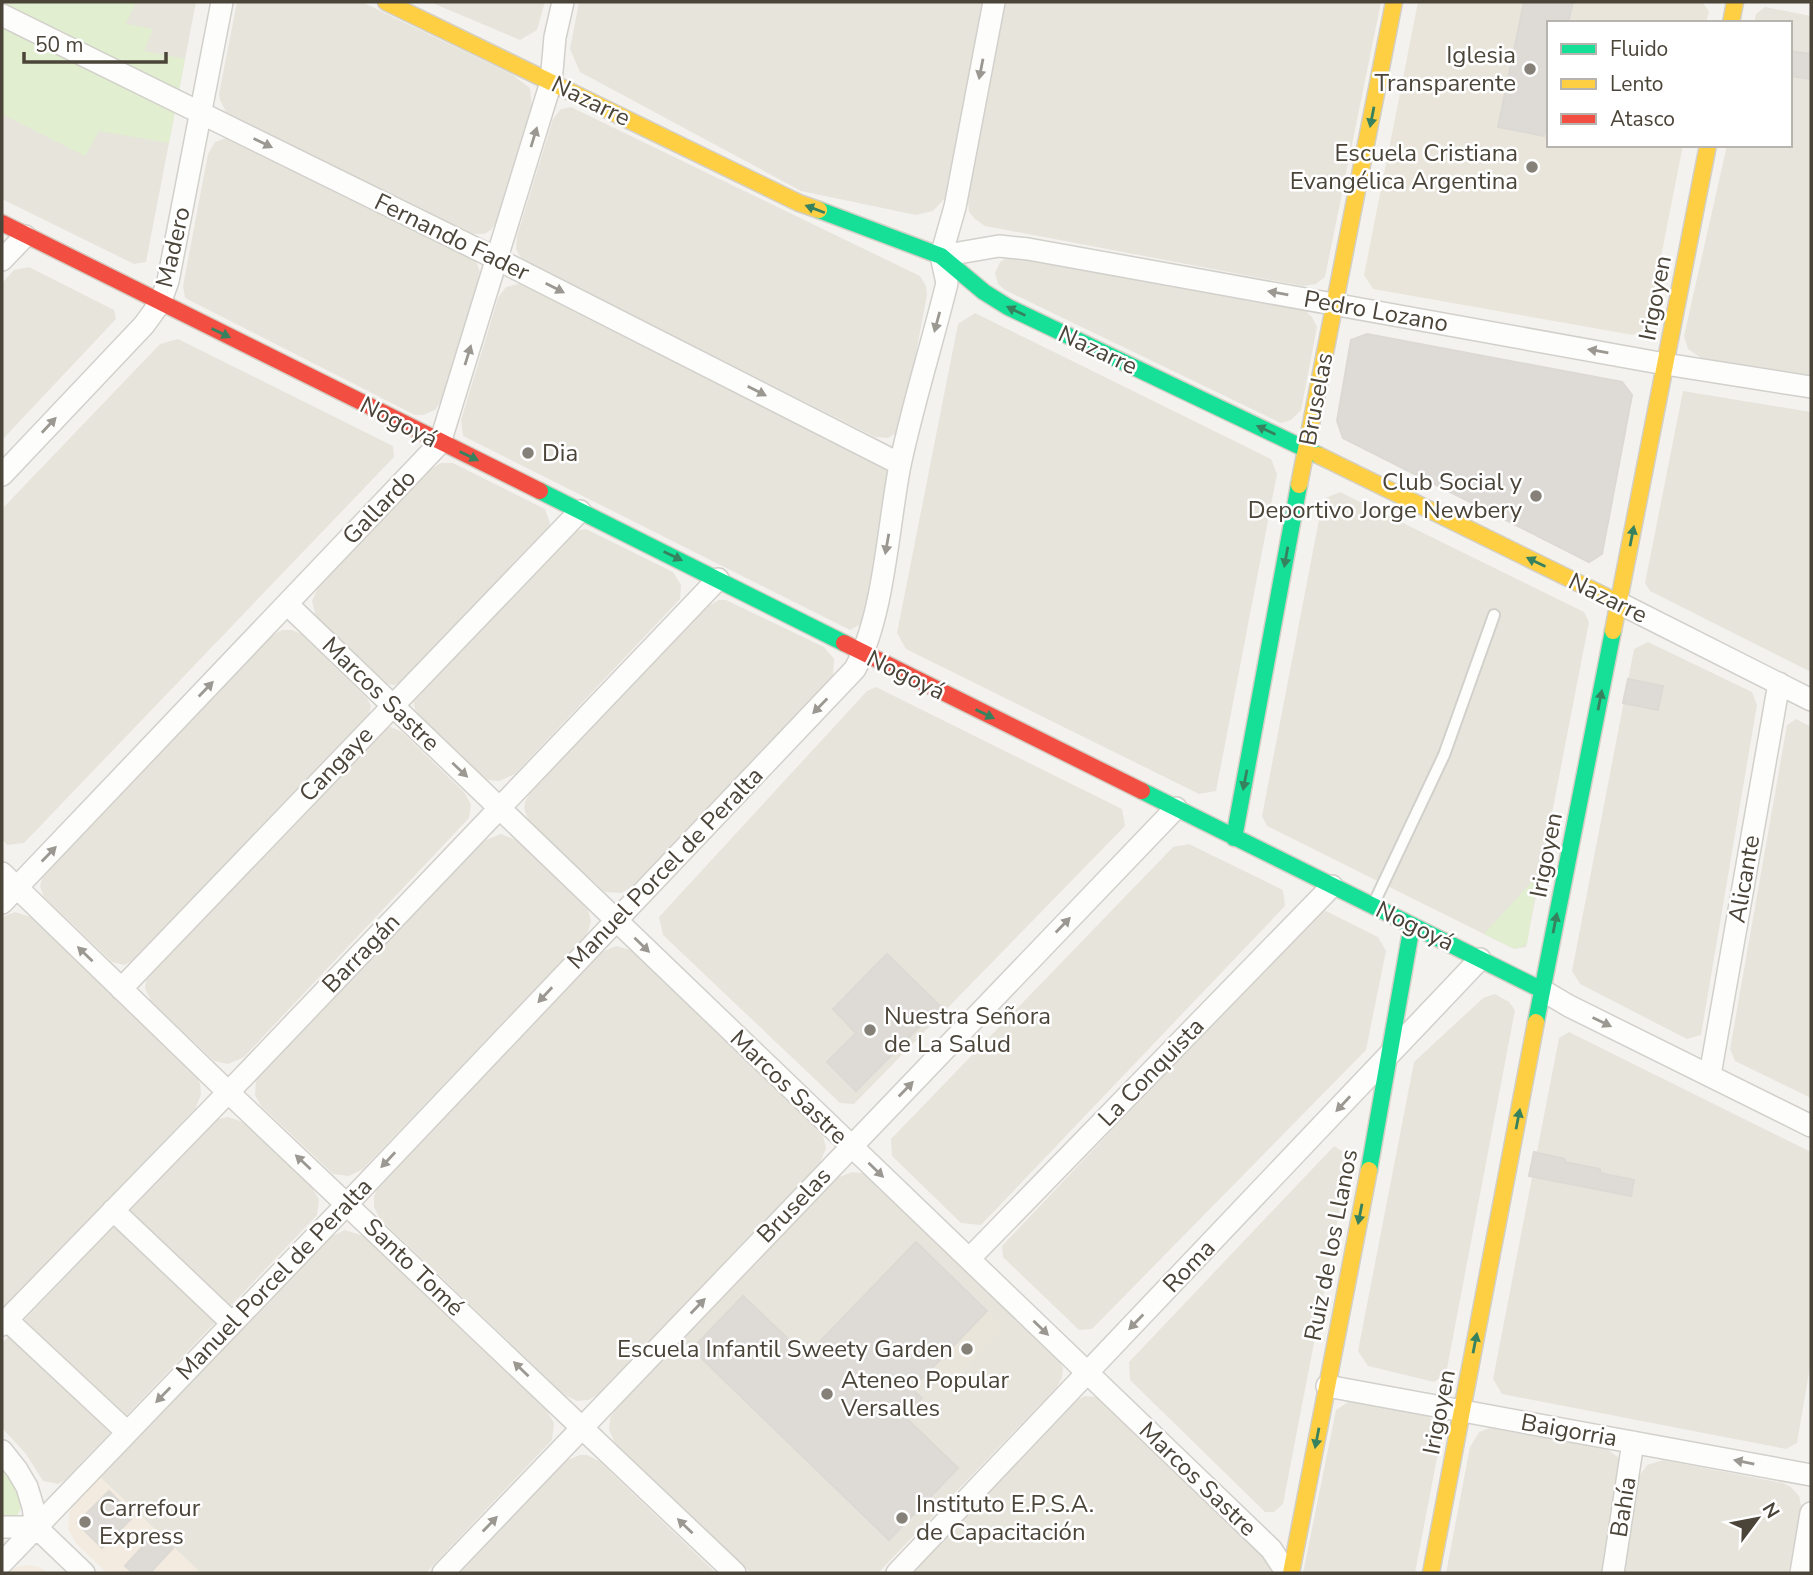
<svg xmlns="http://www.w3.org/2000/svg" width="1813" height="1575" font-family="'Nunito Sans',sans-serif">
<rect width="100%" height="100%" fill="#f4f2ee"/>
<path fill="#e7e4dc" d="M2 2H196L146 262 134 264 2 199Z
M237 2H362L513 75 530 88 532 106 497 220 491 230 484 234H468L226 112 220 100 219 94Z
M430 2H545L537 30 520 40Z
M579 2H984L946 197 933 211 916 215 801 191 580 72 570 49Z
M1006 2H1381L1325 277 1316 284 1303 286 985 226 975 219 969 212 968 200Z
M1765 7 1811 16V375L1701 358 1688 349 1684 336 1727 145H1790V23H1754L1756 14Z
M571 107 920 276 926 286 927 295 903 422 898 432 888 438 875 437 522 260 516 249 517 236 553 119 561 109Z
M226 138H233L473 257 476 261 480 272 479 279 443 398 435 410 423 415H415L185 298 183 286 208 154 215 142Z
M1009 256 1306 311 1312 317 1317 327 1301 410 1291 420 1281 423 1005 290 998 284 995 273 1000 262Z
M29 267 114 310 116 319 2 440V283L14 270Z
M521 283 889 469 891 483 864 620 859 625 850 630 463 436 461 420 498 298 506 287Z
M975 313 1271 459 1277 474 1216 791 1199 794 906 649 897 633 958 324Z
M178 339 393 446 394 457 24 843 7 845 2 839V509L160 344Z
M1683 391 1811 412V672L1650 591 1645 583Z
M441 463H453L545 509 550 523 546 533 404 681 394 685 388 684 316 617 312 601 319 586 431 469Z
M1340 492 1584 612 1589 622 1526 947 1514 949 1267 826 1262 816 1323 499Z
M586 529 673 572 681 585 680 599 515 774 499 781 487 780 416 714 413 699 575 531Z
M719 600H726L824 647 834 659 833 675 829 682 633 887 621 893 605 892 529 822 524 808 525 802 531 790 708 606Z
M282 630H292L301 634 367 698 371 706 368 718 135 960 124 965 112 962 44 897 40 886 43 874 271 636Z
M1648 642 1752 692 1757 705 1701 1035 1687 1039 1580 984 1572 971 1634 649Z
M876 687 1122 809 1125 826 854 1104 840 1103 663 935 659 917 867 691Z
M1796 719 1811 727V1098L1735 1061 1730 1049 1787 725Z
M391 727 402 732 465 793 471 805 469 818 244 1057 228 1064 214 1061 151 1001 145 988 147 975 384 728Z
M501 834 516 840 587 906 591 921 587 935 363 1169 349 1176 333 1174 261 1106 255 1095 256 1080 260 1074 483 841Z
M1189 844 1283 890 1285 906 981 1225 961 1223 892 1156 891 1139 1173 847Z
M1326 911 1378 937 1386 951 1366 1050 1092 1329 1079 1330 1003 1257 1002 1246 1317 913Z
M15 912 31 917 195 1074 200 1083 201 1095 195 1109 2 1310V917Z
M616 946 634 951 822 1132 826 1148 820 1163 598 1394 589 1400 577 1401 565 1395 380 1219 374 1207V1197L379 1184 602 952Z
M1495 994 1509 1002 1515 1010 1446 1374 1434 1382 1368 1366 1358 1351 1414 1062 1483 998Z
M1569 1032 1811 1152V1361L1797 1443 1786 1449 1502 1394 1493 1379 1559 1038Z
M228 1117 246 1123 312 1187 319 1200 317 1215 65 1480 58 1484 43 1481 26 1454 2 1428V1343L211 1125 218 1119Z
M1334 1146 1350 1156 1283 1504 1274 1512H1265L1130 1380 1129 1362Z
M852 1172 863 1173 871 1179 1057 1356 1063 1368 1062 1378 1057 1387 878 1573H751L615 1443 609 1430 610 1418 616 1409 837 1178Z
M345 1230 363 1236 547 1411 554 1423 552 1440 426 1573H201L100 1477 328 1238Z
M1085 1396 1098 1397 1271 1561 1277 1573H909L1073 1402Z
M1355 1401 1428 1416 1438 1424 1441 1430V1437L1415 1573H1303L1336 1410 1348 1402Z
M1490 1428 1607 1449 1619 1458 1621 1465 1604 1573H1446L1470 1447 1479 1432Z
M580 1455H587L599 1461 716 1573H458L565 1461Z
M1663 1460 1783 1483 1791 1487 1799 1496 1801 1505 1789 1573H1622L1638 1478 1647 1465Z"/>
<path fill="#f3ebdf" d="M100 1477 201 1573H107L76 1543 68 1529 69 1514 72 1506Z
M29 1565 39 1567 48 1573H7L17 1567Z"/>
<path fill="#eae5da" d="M1418 2H1702L1709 11 1706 23H1549V145H1683L1647 328 1633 335 1373 289 1364 275Z
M987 1311 1005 1327 947 1388 929 1371Z"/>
<path fill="#e1eecf" d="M2 2H136L126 24 153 29 144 51 185 59 169 143 99 131 85 156 2 114Z
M1538 875 1527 944 1515 949 1484 934Z
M2 1463 16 1483 22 1506 16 1518 2 1520Z"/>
<path fill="#dedbd6" stroke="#dcd9d4" stroke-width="2" d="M1524 2H1573L1568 23H1549V115L1544 136 1498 127Z
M1790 51 1811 54V79L1790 76Z
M1367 334 1622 382 1632 395 1602 554 1589 562 1343 438 1337 421 1351 340Z
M1628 679 1663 686 1658 710 1623 703Z
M887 954 940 1006 856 1091 827 1062 856 1033 833 1009Z
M1534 1152 1565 1159V1162L1600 1169V1173L1634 1180 1631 1196 1529 1176Z
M916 1242 987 1311 912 1389 922 1398 904 1416 958 1468 889 1540 692 1349 743 1296 806 1356Z
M109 1491 134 1516 102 1548 77 1523Z
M156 1532 173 1548 150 1573H133L125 1566Z"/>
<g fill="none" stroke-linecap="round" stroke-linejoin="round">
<g stroke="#d2d0cb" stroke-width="14">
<path id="lane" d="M1374 903 1444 755 1494 615"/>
</g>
<g stroke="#d2d0cb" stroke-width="24">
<path id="street" d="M2 15 497 259 900 464
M941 256 999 246 1028 249 1665 364 1811 387
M2 260 25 236
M2 475 144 325 160 303 168 281 222 2
M1619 603 1811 700
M287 604 1271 1549 1287 1573
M2 873 228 1092 735 1573
M2 903 440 443 551 82 555 37 563 2
M121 989 580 511
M1542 990 1569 1006 1811 1126
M1710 1075 1779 683
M113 1210 232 1323
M969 1259 1332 886
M7 1320 127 1432
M2 1325 244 1076 718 579
M1327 1386 1811 1475
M2 1451 17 1470 27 1487 33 1507 36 1527 84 1573
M2 1527H36
M2 1563 347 1204 855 669C884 616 888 526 900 465 913 404 932 344 947 283L941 256 955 207 994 2
M443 1573 1176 808
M897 1573 1480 959
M1613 1573 1633 1442
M1801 1573 1811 1513"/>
</g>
<g stroke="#d3cfc5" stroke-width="19">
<path id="fast" d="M819 210 941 256 984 292 1008 307 1318 455
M540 491 844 643
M1142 791 1542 990
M1234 838 1299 485
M1536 1022 1613 631
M1369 1170 1412 925"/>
</g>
<g stroke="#d3cfc5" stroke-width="19">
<path id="slow" d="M386 2 799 203 819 210
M1731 23 1735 2
M1318 455 1619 603
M1299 485 1394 2
M1613 631 1708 145
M1291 1573 1369 1170
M1431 1573 1536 1022"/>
</g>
<g stroke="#d3cfc5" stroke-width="19">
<path id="jam" d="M2 223 540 491
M844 643 1142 791"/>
</g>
<use href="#lane" stroke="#fdfdfc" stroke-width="10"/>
<use href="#street" stroke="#fdfdfc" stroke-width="21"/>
<use href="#fast" stroke="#16e098" stroke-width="16"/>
<use href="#slow" stroke="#ffcf43" stroke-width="16"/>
<use href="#jam" stroke="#f24e42" stroke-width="16"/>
</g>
<defs><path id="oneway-solid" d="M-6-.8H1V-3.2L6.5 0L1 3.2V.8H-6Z" transform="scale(1.75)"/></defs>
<g fill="#9b9791">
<use href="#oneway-solid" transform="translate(981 69) rotate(101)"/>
<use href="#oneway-solid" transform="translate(534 137) rotate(-73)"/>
<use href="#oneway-solid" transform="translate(263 143) rotate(26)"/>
<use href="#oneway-solid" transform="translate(555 288) rotate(27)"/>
<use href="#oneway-solid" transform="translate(1278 293) rotate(-170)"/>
<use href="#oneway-solid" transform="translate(937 322) rotate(105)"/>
<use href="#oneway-solid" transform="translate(1598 351) rotate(-170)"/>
<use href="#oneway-solid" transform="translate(468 355) rotate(-73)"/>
<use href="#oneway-solid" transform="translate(757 391) rotate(27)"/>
<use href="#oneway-solid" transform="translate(49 425) rotate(-47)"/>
<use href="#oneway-solid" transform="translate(887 544) rotate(100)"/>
<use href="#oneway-solid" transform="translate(206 689) rotate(-46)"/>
<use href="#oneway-solid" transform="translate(820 706) rotate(134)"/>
<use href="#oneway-solid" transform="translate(460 770) rotate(43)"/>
<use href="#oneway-solid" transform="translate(49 854) rotate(-46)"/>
<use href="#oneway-solid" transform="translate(1063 925) rotate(-46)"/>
<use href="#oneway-solid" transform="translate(642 945) rotate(44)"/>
<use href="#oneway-solid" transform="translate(85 954) rotate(-136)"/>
<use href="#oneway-solid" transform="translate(545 995) rotate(133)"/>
<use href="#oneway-solid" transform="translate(1602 1022) rotate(26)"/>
<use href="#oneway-solid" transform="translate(906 1089) rotate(-46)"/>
<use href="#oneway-solid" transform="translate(1343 1104) rotate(133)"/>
<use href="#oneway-solid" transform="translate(388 1160) rotate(133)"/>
<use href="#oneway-solid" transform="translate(303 1162) rotate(-137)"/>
<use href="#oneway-solid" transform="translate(876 1170) rotate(44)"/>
<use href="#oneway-solid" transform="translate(698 1306) rotate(-46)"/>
<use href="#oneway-solid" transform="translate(1136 1322) rotate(134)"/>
<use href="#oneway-solid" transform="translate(1041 1328) rotate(44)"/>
<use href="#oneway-solid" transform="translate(521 1369) rotate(-136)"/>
<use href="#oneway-solid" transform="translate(163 1395) rotate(134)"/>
<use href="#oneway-solid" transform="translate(1744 1462) rotate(-169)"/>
<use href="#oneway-solid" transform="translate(490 1524) rotate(-46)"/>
<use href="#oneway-solid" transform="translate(685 1526) rotate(-136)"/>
</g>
<g fill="#36825f">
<use href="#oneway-solid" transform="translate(1372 117) rotate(101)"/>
<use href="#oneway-solid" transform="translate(815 209) rotate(-159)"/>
<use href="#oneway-solid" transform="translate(1016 311) rotate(-154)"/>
<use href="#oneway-solid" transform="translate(221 333) rotate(26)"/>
<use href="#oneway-solid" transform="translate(1266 430) rotate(-155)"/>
<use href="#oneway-solid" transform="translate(469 456) rotate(26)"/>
<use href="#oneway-solid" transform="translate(1632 536) rotate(-79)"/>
<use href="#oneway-solid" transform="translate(673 556) rotate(26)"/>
<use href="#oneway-solid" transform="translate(1286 557) rotate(100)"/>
<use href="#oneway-solid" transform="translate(1536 562) rotate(-154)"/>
<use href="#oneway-solid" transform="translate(1600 700) rotate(-79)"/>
<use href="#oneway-solid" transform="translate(985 714) rotate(26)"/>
<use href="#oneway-solid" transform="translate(1245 780) rotate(101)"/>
<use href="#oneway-solid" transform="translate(1555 923) rotate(-79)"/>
<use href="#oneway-solid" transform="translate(1518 1119) rotate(-79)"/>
<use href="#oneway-solid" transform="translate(1360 1214) rotate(101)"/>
<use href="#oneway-solid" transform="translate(1475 1343) rotate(-79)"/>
<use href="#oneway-solid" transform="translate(1317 1438) rotate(101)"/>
</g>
<g fill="#868178" stroke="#fff" stroke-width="2.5">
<circle cx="1530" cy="69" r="7"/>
<circle cx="1532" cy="167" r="7"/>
<circle cx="528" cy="453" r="7"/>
<circle cx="1536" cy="496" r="7"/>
<circle cx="870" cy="1030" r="7"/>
<circle cx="967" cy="1349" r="7"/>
<circle cx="827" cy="1394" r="7"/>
<circle cx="902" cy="1518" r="7"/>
<circle cx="85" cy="1522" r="7"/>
</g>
<g text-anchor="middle" stroke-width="5" stroke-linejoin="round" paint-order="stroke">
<g font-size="24" fill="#4b4439" stroke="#fff" text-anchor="start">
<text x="1516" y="63" text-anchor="end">Iglesia<tspan x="1516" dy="28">Transparente</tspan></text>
<text x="1518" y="161" text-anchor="end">Escuela Cristiana<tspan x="1518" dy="28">Evangélica Argentina</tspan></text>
<text x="542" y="461">Dia</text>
<text x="1522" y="490" text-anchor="end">Club Social y<tspan x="1522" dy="28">Deportivo Jorge Newbery</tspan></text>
<text x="884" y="1024">Nuestra Señora<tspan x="884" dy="28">de La Salud</tspan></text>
<text x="953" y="1357" text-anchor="end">Escuela Infantil Sweety Garden</text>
<text x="841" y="1388">Ateneo Popular<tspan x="841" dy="28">Versalles</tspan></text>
<text x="916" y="1512">Instituto E.P.S.A.<tspan x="916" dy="28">de Capacitación</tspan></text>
<text x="99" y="1516">Carrefour<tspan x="99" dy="28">Express</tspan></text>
</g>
<g font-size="24" fill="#4b4439" stroke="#fff">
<text transform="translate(591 101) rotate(26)" y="8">Nazarre</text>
<text transform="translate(452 237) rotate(26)" y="8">Fernando Fader</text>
<text transform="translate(173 247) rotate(-77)" y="8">Madero</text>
<text transform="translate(1655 298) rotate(-79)" y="8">Irigoyen</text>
<text transform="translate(1376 311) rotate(10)" y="8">Pedro Lozano</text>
<text transform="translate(1098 350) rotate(25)" y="8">Nazarre</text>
<text transform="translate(1316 399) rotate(-79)" y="8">Bruselas</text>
<text transform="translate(399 422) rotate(27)" y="8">Nogoyá</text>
<text transform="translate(379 507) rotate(-46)" y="8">Gallardo</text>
<text transform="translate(1608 598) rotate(26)" y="8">Nazarre</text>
<text transform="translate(906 675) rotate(26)" y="8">Nogoyá</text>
<text transform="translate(381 694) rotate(44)" y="8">Marcos Sastre</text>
<text transform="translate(336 764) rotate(-46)" y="8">Cangaye</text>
<text transform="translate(1546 855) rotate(-79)" y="8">Irigoyen</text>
<text transform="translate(665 868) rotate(-46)" y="8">Manuel Porcel de Peralta</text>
<text transform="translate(1744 879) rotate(-80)" y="8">Alicante</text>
<text transform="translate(1415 926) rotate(26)" y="8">Nogoyá</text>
<text transform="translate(361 953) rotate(-46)" y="8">Barragán</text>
<text transform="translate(1151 1072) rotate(-46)" y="8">La Conquista</text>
<text transform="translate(789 1087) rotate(44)" y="8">Marcos Sastre</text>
<text transform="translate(794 1205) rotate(-46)" y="8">Bruselas</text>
<text transform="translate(1331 1245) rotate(-79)" y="8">Ruiz de los Llanos</text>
<text transform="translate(1189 1266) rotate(-46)" y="8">Roma</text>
<text transform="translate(414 1267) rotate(44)" y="8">Santo Tomé</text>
<text transform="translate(274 1279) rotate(-46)" y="8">Manuel Porcel de Peralta</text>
<text transform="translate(1439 1412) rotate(-79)" y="8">Irigoyen</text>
<text transform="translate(1569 1430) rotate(10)" y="8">Baigorria</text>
<text transform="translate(1198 1479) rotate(44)" y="8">Marcos Sastre</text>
<text transform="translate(1623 1507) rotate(-81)" y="8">Bahía</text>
</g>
</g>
<rect width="1813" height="1575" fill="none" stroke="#4b4439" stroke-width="7"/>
<rect x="1547" y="21" width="245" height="126" fill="#ffffff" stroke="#b7b4b0" stroke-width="2"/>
<rect x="1561" y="44" width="35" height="10" fill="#16e098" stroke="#b7b4b0" stroke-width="2"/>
<text x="1610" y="56" font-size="21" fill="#4b4439">Fluido</text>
<rect x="1561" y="79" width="35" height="10" fill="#ffcf43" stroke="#b7b4b0" stroke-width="2"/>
<text x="1610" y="91" font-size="21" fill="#4b4439">Lento</text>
<rect x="1561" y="114" width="35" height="10" fill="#f24e42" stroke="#b7b4b0" stroke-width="2"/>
<text x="1610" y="126" font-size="21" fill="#4b4439">Atasco</text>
<g transform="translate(1757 1519) rotate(58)" stroke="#ffffff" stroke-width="5" paint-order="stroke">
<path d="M0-5L12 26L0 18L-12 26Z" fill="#4b4439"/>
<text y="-10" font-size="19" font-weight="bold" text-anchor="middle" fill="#4b4439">N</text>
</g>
<path d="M24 52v10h142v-10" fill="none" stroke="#4b4439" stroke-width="3.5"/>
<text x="35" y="52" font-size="21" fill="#4b4439" stroke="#ffffff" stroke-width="5" paint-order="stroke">50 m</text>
</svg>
